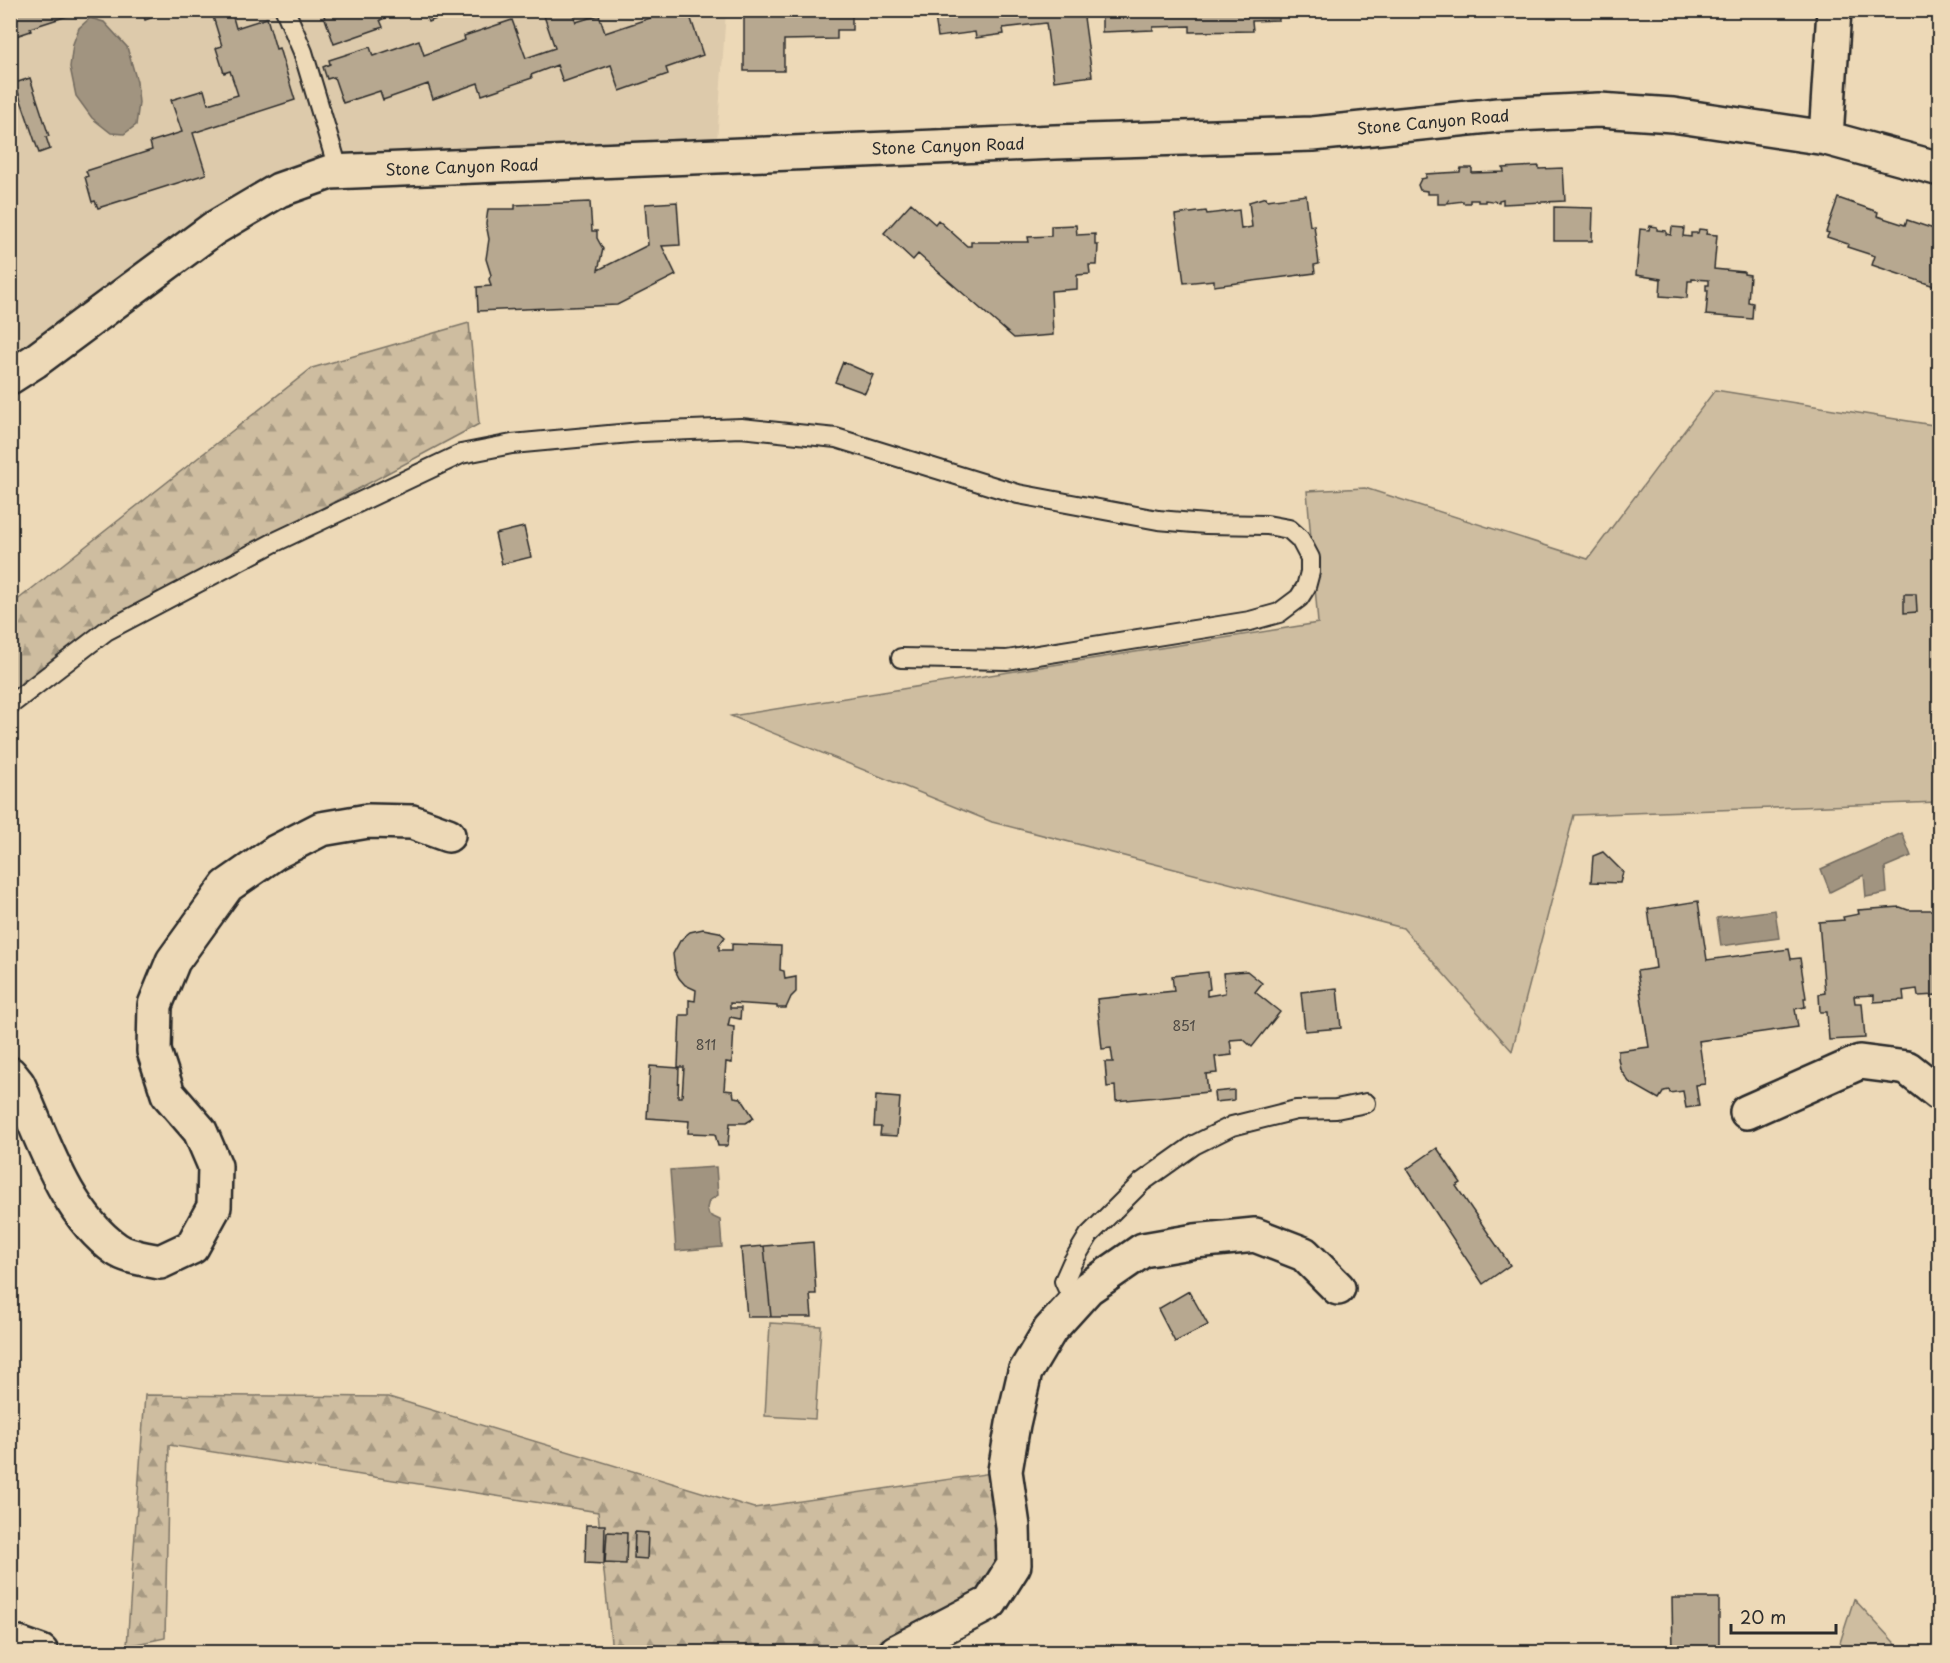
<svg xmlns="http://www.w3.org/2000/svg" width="1950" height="1663" font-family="'Playpen Sans',sans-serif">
<defs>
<pattern id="forest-firs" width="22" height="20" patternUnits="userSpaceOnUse" patternTransform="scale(1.5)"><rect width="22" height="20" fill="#cebda0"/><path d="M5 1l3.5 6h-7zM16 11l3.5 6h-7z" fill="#a79a83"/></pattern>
</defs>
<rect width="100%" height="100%" fill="#edd9b7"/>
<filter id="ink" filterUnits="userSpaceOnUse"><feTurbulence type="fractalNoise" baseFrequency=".0167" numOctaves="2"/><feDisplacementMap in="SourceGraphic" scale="12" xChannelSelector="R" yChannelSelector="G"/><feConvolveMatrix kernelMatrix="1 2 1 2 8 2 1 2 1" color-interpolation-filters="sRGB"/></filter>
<g filter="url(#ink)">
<path fill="#ddcaab" d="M11 11H726L716 156 330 172 11 377Z"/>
<path fill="#cebda0" stroke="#7c7466" stroke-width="1.5" d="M1715 390 1939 426V802L1574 815 1512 1051 1403 928 992 822 731 716 1318 623 1307 491 1365 488 1588 559Z
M770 1323 821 1326 815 1419 765 1416Z
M1854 1599 1903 1652H1837Z"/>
<path fill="url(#forest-firs)" stroke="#7c7466" stroke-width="1.5" d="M469 323 479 424 112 621 11 703V605L312 368Z
M145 1395 389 1397 754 1508 1005 1471 1014 1565 896 1652H612L598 1512 169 1445 165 1638 127 1646Z"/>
<path fill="#a19480" stroke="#726a5e" stroke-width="1.5" d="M90 18 104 22 127 47 137 82 139 103 136 125 124 134 111 133 92 118 76 96 70 67 73 44 79 28Z
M1902 833 1911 856 1885 867 1887 893 1866 897 1864 875 1830 892 1821 869Z
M1775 910 1779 938 1721 946 1717 918Z
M716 1167 718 1195 709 1201 707 1208 709 1215 720 1220 722 1247 676 1251 670 1170Z"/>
<path fill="#b7a890" stroke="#2b2b2b" stroke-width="1.5" d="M10 10H86L30 28 31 31 10 38Z
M142 10H173L145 20Z
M211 10H231L236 28 267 18 276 49 279 48 295 100 193 133 206 174 98 208 95 201 92 202 85 177 88 176 86 171 152 150 150 142 182 132 171 100 204 90 208 104 238 95 230 71 224 73 216 48 222 46Z
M322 10H407L380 20 383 27 334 44Z
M424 10H461L428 22Z
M542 10H572L576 22 599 15 605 33 668 12 667 10H688L703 55 666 68 668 74 620 91 611 65 563 82 557 65 531 75 532 78 482 95 478 83 433 99 428 84 383 100 380 91 343 103 334 77 327 79 323 67 330 64 329 60 370 47 373 56 419 40 424 55 465 40 464 36 512 20 526 58 555 48Z
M744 10H852V30H837V39L784 40V71H744Z
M934 10H1083L1092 76 1054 81 1046 23 1003 28 1004 34 976 38 975 32 938 37Z
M1102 10H1279V20L1252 21 1253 31 1190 32V26L1153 27V30L1102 32Z
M30 78 49 136 46 137 50 149 39 153 15 83Z
M1539 166V169L1563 168 1565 201 1503 204V199L1499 200V202L1485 200V202H1478V200H1470V203H1463V201L1448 203V201L1446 204H1438V194H1427V191L1420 190 1418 185 1421 179 1426 178V174L1460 172 1461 168H1472V173L1504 172 1503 168Z
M1306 195 1310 226 1314 225 1319 264 1314 265 1315 273 1214 286V280L1184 283 1175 215 1206 211 1207 214 1239 210 1241 229 1252 227 1249 202 1266 197 1267 200Z
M1838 198 1878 212 1877 216 1905 225 1907 220 1940 231V288L1872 265 1875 256 1847 247 1848 244 1827 237 1829 233 1826 232Z
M590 202 592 231H597V238L603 249 598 270 648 245 645 204 677 202 680 245 662 246 676 275 617 305 478 311 477 287 491 286 489 279 491 275 486 259 489 239 486 224 488 209H515V205Z
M911 203 935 224 938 220 967 246H971V242H1029L1028 237 1051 236V226L1076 225 1077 235 1095 234V245H1098L1097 265H1089L1090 274 1077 275V289L1051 291 1053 335 1014 338 918 254 913 260 884 233Z
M1554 207 1593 208 1592 241H1554Z
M1650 226 1657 227V230L1666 231V234L1671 235 1672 227 1684 228 1683 236 1691 237V233H1698L1699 229 1707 230 1706 234 1717 235 1714 269 1744 272V274L1750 275 1748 302 1753 303 1752 319 1706 315 1708 290H1706V285H1709V280L1692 279V281H1688L1687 298 1660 296 1661 279 1636 275 1640 229 1649 230Z
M843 362 873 375 865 393 835 382Z
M524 527 531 557 502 564 495 534Z
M1904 594H1916L1917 612 1904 613Z
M1603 852 1623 872 1620 883 1591 882 1593 856Z
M1698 901 1707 960 1789 949 1791 959 1800 958 1806 998H1804L1805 1007 1795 1009 1798 1027 1699 1041 1705 1084 1696 1085 1699 1106 1686 1108 1683 1091 1670 1093 1669 1090 1664 1091 1659 1099 1629 1082 1620 1069 1618 1058V1051L1649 1047 1637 971 1656 968 1648 909Z
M1900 907 1908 910H1940V999H1937L1938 995 1918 996 1917 989 1903 991 1904 1000 1874 1002V995L1854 996 1855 1003H1862L1865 1038 1829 1040 1827 1012H1820L1819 994 1825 993 1819 922 1844 920 1843 917 1859 914 1858 910Z
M703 929 719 932 725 937 719 945V950H732V944L781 946 780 970 784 971 785 979 796 977V992L791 997 786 1008H777V1006L730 1003V1008H741L740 1019 730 1017 728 1026 734 1027 732 1063 726 1062 724 1090 733 1091 734 1097 741 1098 754 1118 746 1123H730L728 1144 726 1146H718L715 1134 688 1133 689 1121 647 1118 650 1066 679 1068 678 1097H682L684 1067H678L680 1015H689V1000L695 1001 696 990 685 985 679 978 675 970 673 954 680 941 685 936 690 932Z
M1247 971 1262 983 1255 992 1280 1012 1252 1047 1243 1039 1230 1040 1232 1055 1215 1057 1217 1073 1206 1074 1208 1092 1116 1101 1115 1086 1107 1087 1105 1062H1113L1111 1048 1102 1049 1097 999 1174 991 1172 976 1208 972 1210 989 1207 990V996L1225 993 1223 973Z
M1337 988 1341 1028 1305 1031 1301 992Z
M1234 1090V1100L1215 1102 1214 1092Z
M876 1096 900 1098 897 1136 880 1135 881 1127H874Z
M1437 1148 1461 1183 1456 1186 1510 1265 1483 1284 1407 1169Z
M813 1242 816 1294H810L812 1317H771L764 1246Z
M764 1246 771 1317H747L741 1248Z
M1189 1291 1208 1325 1175 1342 1158 1309Z
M586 1525H605L604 1564 585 1563Z
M607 1532 627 1533 626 1564 605 1563Z
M635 1532 648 1533 647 1559 634 1558Z
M1672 1598H1719V1652H1673Z"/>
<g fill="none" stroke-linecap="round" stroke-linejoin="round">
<g stroke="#2b2b2b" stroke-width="22">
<path id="service" d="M285 10 303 52 339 172
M10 705 106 631 273 543 461 454 512 444 641 432 741 428 836 438 1018 494 1158 520 1206 524 1267 525 1289 529 1300 539 1310 558V572L1306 587 1299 598 1279 613 1250 621 1007 660 901 658
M1074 1303 1064 1281 1072 1263 1089 1235 1142 1182 1194 1145 1232 1126 1296 1110 1336 1109 1366 1103"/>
</g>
<g stroke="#2b2b2b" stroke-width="38">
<path id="minor" d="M1826 138 1834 10
M10 377 35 361 213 229 279 190 330 172 1055 142 1313 134 1498 115 1599 110 1673 115 1826 138 1940 169
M10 1074 18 1084C43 1139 65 1213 116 1249 127 1257 146 1259 160 1262L192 1247 214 1207 215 1166 200 1131 168 1094 154 1051 155 1005 173 961 227 886 276 852 321 829 368 821 412 822 448 835
M1747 1112 1860 1062 1907 1068 1940 1094
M10 1641 41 1652
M896 1652 990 1603 1014 1565 1013 1526 1005 1471 1013 1424 1025 1372 1050 1330 1088 1288 1143 1250 1195 1241 1255 1235 1304 1254 1338 1288"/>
</g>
<use href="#service" stroke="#edd9b7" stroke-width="18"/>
<use href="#minor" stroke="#edd9b7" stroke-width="33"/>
</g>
</g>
<g text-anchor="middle" stroke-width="6" stroke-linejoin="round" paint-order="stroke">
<g font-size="14" fill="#4e4a44">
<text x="1184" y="1031">851</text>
<text x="706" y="1050">811</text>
</g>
<g font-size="16" fill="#2b2b2b" stroke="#edd9b7">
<text transform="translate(1433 122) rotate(-5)" y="6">Stone Canyon Road</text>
<text transform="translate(948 146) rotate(-2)" y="6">Stone Canyon Road</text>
<text transform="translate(462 167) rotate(-2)" y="6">Stone Canyon Road</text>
</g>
</g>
<rect width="1950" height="1663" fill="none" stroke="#edd9b7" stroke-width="36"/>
<rect x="18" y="18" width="1914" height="1627" fill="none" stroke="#2b2b2b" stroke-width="2" filter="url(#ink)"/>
<path d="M1731 1624v9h105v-9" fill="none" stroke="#2b2b2b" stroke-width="3"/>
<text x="1740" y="1624" font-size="18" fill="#2b2b2b" stroke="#edd9b7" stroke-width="4.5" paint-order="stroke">20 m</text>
</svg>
